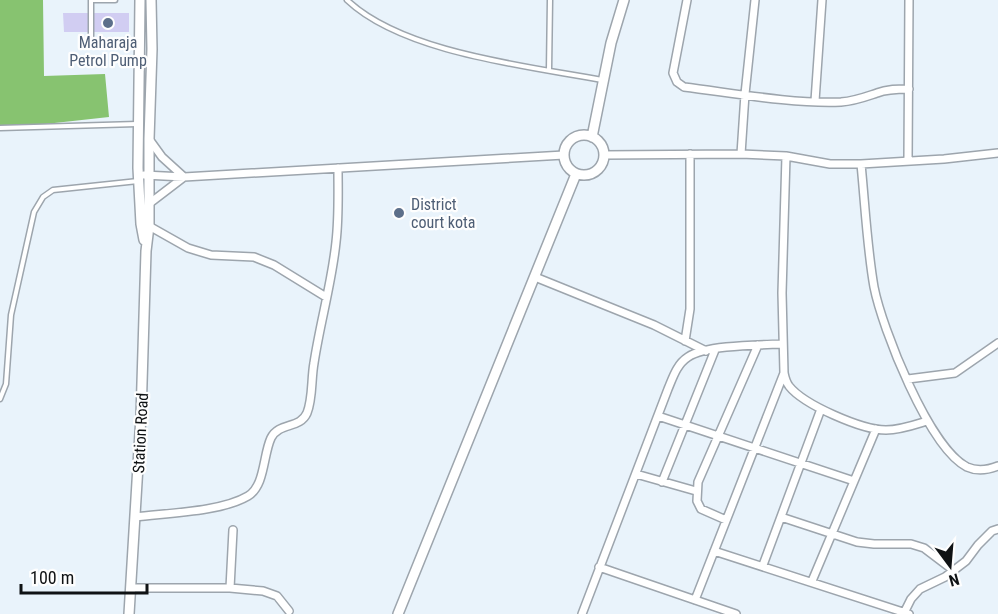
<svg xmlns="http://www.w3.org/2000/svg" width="998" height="614" font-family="'Roboto Condensed',sans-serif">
<rect width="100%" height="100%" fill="#e9f3fb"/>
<path fill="#87c370" d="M0 0H43L44 76 105 74 109 117 0 129Z"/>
<path fill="#d1cdf2" d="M63 13H129V32H64Z"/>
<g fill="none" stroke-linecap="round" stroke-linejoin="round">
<g stroke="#9da5ad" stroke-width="7">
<path id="service" d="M115 0H91V42H140
M347 0C403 53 527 66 602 80
M549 70 550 0
M0 128 137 124
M0 399 6 384 11 315 34 212 43 197 53 190 138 181"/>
</g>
<g stroke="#9da5ad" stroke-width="10">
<path id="minor" d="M687 0 673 73 677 82 684 87C733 93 792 104 841 102 855 101 865 97 877 93 887 89 898 89 909 89
M815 101 822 0
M149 139 162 157 184 177 150 203
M741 154 745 94 755 0
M604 155 741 154 786 156 830 164H861L944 159 998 153
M786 156 782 293 784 373C785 378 786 382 789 386 804 405 862 430 886 430 900 430 914 425 927 421
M908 160 909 0
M861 164C865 204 867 247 874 287 882 328 929 448 967 467 978 472 988 470 998 466
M144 175 184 177 564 155
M149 226 188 248 211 255 254 257 274 265 326 297
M535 277 654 325 706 351
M685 341 690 309V154
M908 379 955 373 998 343
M658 416 854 481
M636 474 696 491
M662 482 715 350
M135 517C166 513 221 512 248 496 265 486 263 455 271 438 279 422 300 429 307 413 313 398 311 379 314 363 320 323 332 282 336 242 339 217 338 192 338 168
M781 517 857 542 874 544H911L924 548 953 570
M726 520 701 509 697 501 698 482 758 345
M714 551 909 614
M763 565 821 409
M599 567 736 614
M812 581 876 429
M131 588H230L263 591 277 596 289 611
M230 588 233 530
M695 600 784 373
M904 613 911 599 920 589 945 577 966 561 978 545 992 531 998 529
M582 614 668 389C673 377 677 364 688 357 706 345 760 345 783 344"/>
</g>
<g stroke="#9da5ad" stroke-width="12">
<path id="tertiary" d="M140 0 138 168 141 224 144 240
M564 155a20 20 0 1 1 40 0a20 20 0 1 1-40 0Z
M592 137 611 43 624 0
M129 614 141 416 146 251 149 226V139L152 49 151 0
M398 614 576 174"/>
</g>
<use href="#service" stroke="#fff" stroke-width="4"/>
<use href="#minor" stroke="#fff" stroke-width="7"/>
<use href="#tertiary" stroke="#fff" stroke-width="9"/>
</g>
<g fill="#5c6f8a" stroke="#fefefe" stroke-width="2">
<circle cx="108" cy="23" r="6"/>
<circle cx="399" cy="213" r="6"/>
</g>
<g text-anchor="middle" stroke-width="4.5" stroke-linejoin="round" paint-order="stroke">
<g font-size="16" fill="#4e5e75" stroke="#fefefe">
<text x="108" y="48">Maharaja<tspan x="108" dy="18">Petrol Pump</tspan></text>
<text x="411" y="210" text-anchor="start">District<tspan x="411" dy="18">court kota</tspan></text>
</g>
<g font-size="16" fill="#0f1214" stroke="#fefefe">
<text transform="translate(140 433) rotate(-87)" y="6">Station Road</text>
</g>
</g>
<g transform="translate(950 566) rotate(164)" stroke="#fefefe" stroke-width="4.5" paint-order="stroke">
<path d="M0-4.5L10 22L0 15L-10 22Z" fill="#0f1214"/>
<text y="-9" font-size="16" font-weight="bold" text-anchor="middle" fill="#0f1214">N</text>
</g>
<path d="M21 584v9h126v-9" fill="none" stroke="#0f1214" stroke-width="3"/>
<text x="30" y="584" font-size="18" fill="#0f1214" stroke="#fefefe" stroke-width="4.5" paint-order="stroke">100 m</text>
</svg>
